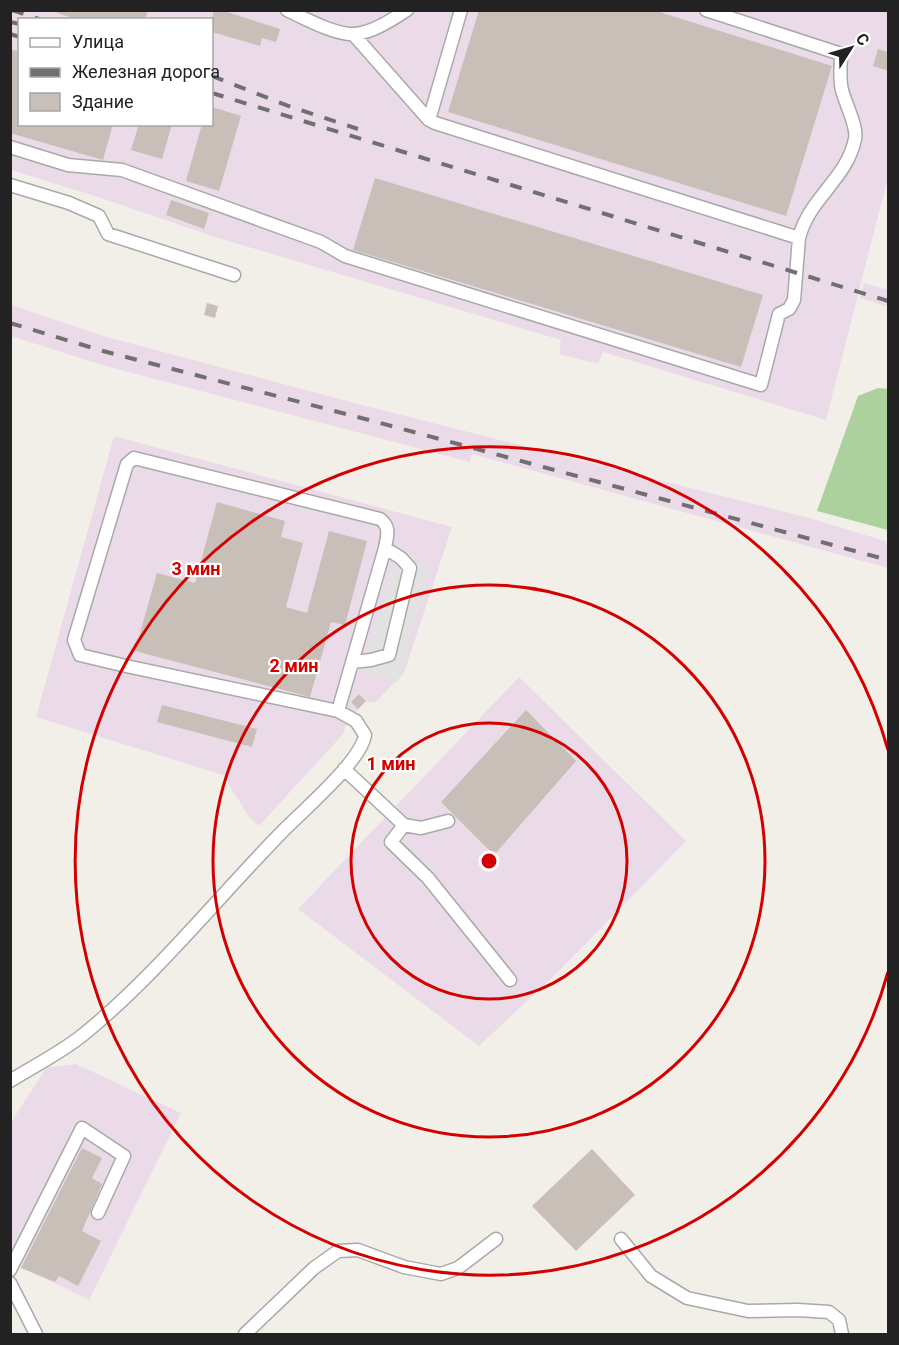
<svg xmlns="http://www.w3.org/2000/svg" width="899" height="1345" font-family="Roboto,sans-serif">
<rect width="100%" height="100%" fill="#f2efe9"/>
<path fill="#ebdbe8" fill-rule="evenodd" d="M10 11H888V177L826 420 603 352 598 364 559 354 561 340 215 237 95 196 11 170ZM20 20H212V124H20Z
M864 283 888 290V307L860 298Z
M11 305 103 336 366 406 813 519 888 542V568L472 454 470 462 102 365 11 336Z
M114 436 452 527 404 673 375 703 366 701 346 723 344 733 259 826 249 817 223 775 36 717Z
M519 677 686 841 558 972 479 1046 298 909Z
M76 1064 181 1113 89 1300 11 1262 10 1124 46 1068Z"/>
<path fill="#add19e" d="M878 388 888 389V530L817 511 858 396Z"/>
<path fill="#e2e2e2" d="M395 556 430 566 398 682 362 672Z"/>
<path fill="#c7bfb8" d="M57 10H148L145 20H79L57 13Z
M214 10H221L280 29 276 42 262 38 260 46 212 32V19Z
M479 10H653L832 66 786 216 448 112Z
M10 49 20 52V124H113L103 160 10 133Z
M878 49 888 52V71L873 66Z
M212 107 241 116 219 191 186 181 202 124H212Z
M139 124H172L162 159 131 150Z
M375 178 763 295 741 367 353 250Z
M171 200 209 213 204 229 166 215Z
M207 303 218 306 215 318 204 315Z
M217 502 285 521 281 537 303 543 286 607 307 613 329 531 367 541 345 625 331 622 310 697 135 651 157 573 195 583Z
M359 694 366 701 358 709 351 702Z
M162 705 257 729 252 747 157 722Z
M526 710 576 761 494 855 441 802Z
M82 1148 102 1158 92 1178 102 1184 82 1231 101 1241 78 1286 59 1276 55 1282 21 1268Z
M592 1149 635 1195 576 1251 532 1206Z"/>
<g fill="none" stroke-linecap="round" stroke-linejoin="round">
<g stroke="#a9a9a9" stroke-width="15">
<path id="minor" d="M287 10C304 18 337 36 355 34 374 32 391 20 407 10
M706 10 841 54C841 65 839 79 842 90 845 103 858 127 855 139 847 179 809 198 799 238
M429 120 461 10
M10 147 68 165 122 170 321 242 345 256 761 385 779 314 789 309 794 300 799 238 435 123 429 120 353 34
M10 185 69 203 99 216 108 234 234 275
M353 662 371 660 389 655 410 568 401 558 385 548
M344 769 404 825 391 842 428 878 510 980
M404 825 421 828 448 821
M10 1081C34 1066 62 1052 84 1034 154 977 216 900 279 835 300 813 361 762 365 735L356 721 338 711 126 666 80 655 74 640 127 464 134 458 380 519C391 527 387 536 385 548L338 711
M621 1239 651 1276 687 1298 748 1311 798 1310 829 1312 839 1320 842 1334
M10 1270 82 1128 124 1156 98 1213
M10 1283 36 1334
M245 1334 314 1268 338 1251 358 1250 404 1267 441 1274 458 1268 496 1239"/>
</g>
<use href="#minor" stroke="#fff" stroke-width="12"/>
<path stroke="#707070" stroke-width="4" stroke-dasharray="12 12" stroke-linecap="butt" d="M12 10 42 20
M10 22 20 24
M10 34 20 37
M212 76 291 107 358 129
M212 93 888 301
M10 323 103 351 373 421 888 560"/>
</g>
<g fill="none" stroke="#d40000" stroke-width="3">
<circle cx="489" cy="861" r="138"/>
<circle cx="489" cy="861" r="276"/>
<path d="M888 972A414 414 0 1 1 888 750"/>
</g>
<circle cx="489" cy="861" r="9" fill="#d40000" stroke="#fff" stroke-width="3"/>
<g font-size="18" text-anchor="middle" font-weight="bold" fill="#d40000" stroke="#fff" stroke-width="4.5" stroke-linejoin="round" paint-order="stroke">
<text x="196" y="575">3 мин</text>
<text x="294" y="672">2 мин</text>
<text x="391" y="770">1 мин</text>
</g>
<rect width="899" height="1345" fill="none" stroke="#222222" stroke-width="24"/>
<rect x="18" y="18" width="195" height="108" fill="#ffffff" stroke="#a7a7a7" stroke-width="1.5"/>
<rect x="30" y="38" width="30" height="9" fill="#ffffff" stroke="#a7a7a7" stroke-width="1.5"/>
<text x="72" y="48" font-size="18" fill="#222222">Улица</text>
<rect x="30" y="68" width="30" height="9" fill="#707070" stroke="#a7a7a7" stroke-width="1.5"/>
<text x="72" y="78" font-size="18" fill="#222222">Железная дорога</text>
<rect x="30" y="93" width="30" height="18" fill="#c7bfb8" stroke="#a7a7a7" stroke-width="1.5"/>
<text x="72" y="108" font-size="18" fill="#222222">Здание</text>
<g transform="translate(851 48) rotate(53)" stroke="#ffffff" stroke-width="4.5" paint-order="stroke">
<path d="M0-4.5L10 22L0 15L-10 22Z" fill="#222222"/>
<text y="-9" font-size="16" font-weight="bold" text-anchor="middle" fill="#222222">С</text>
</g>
</svg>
